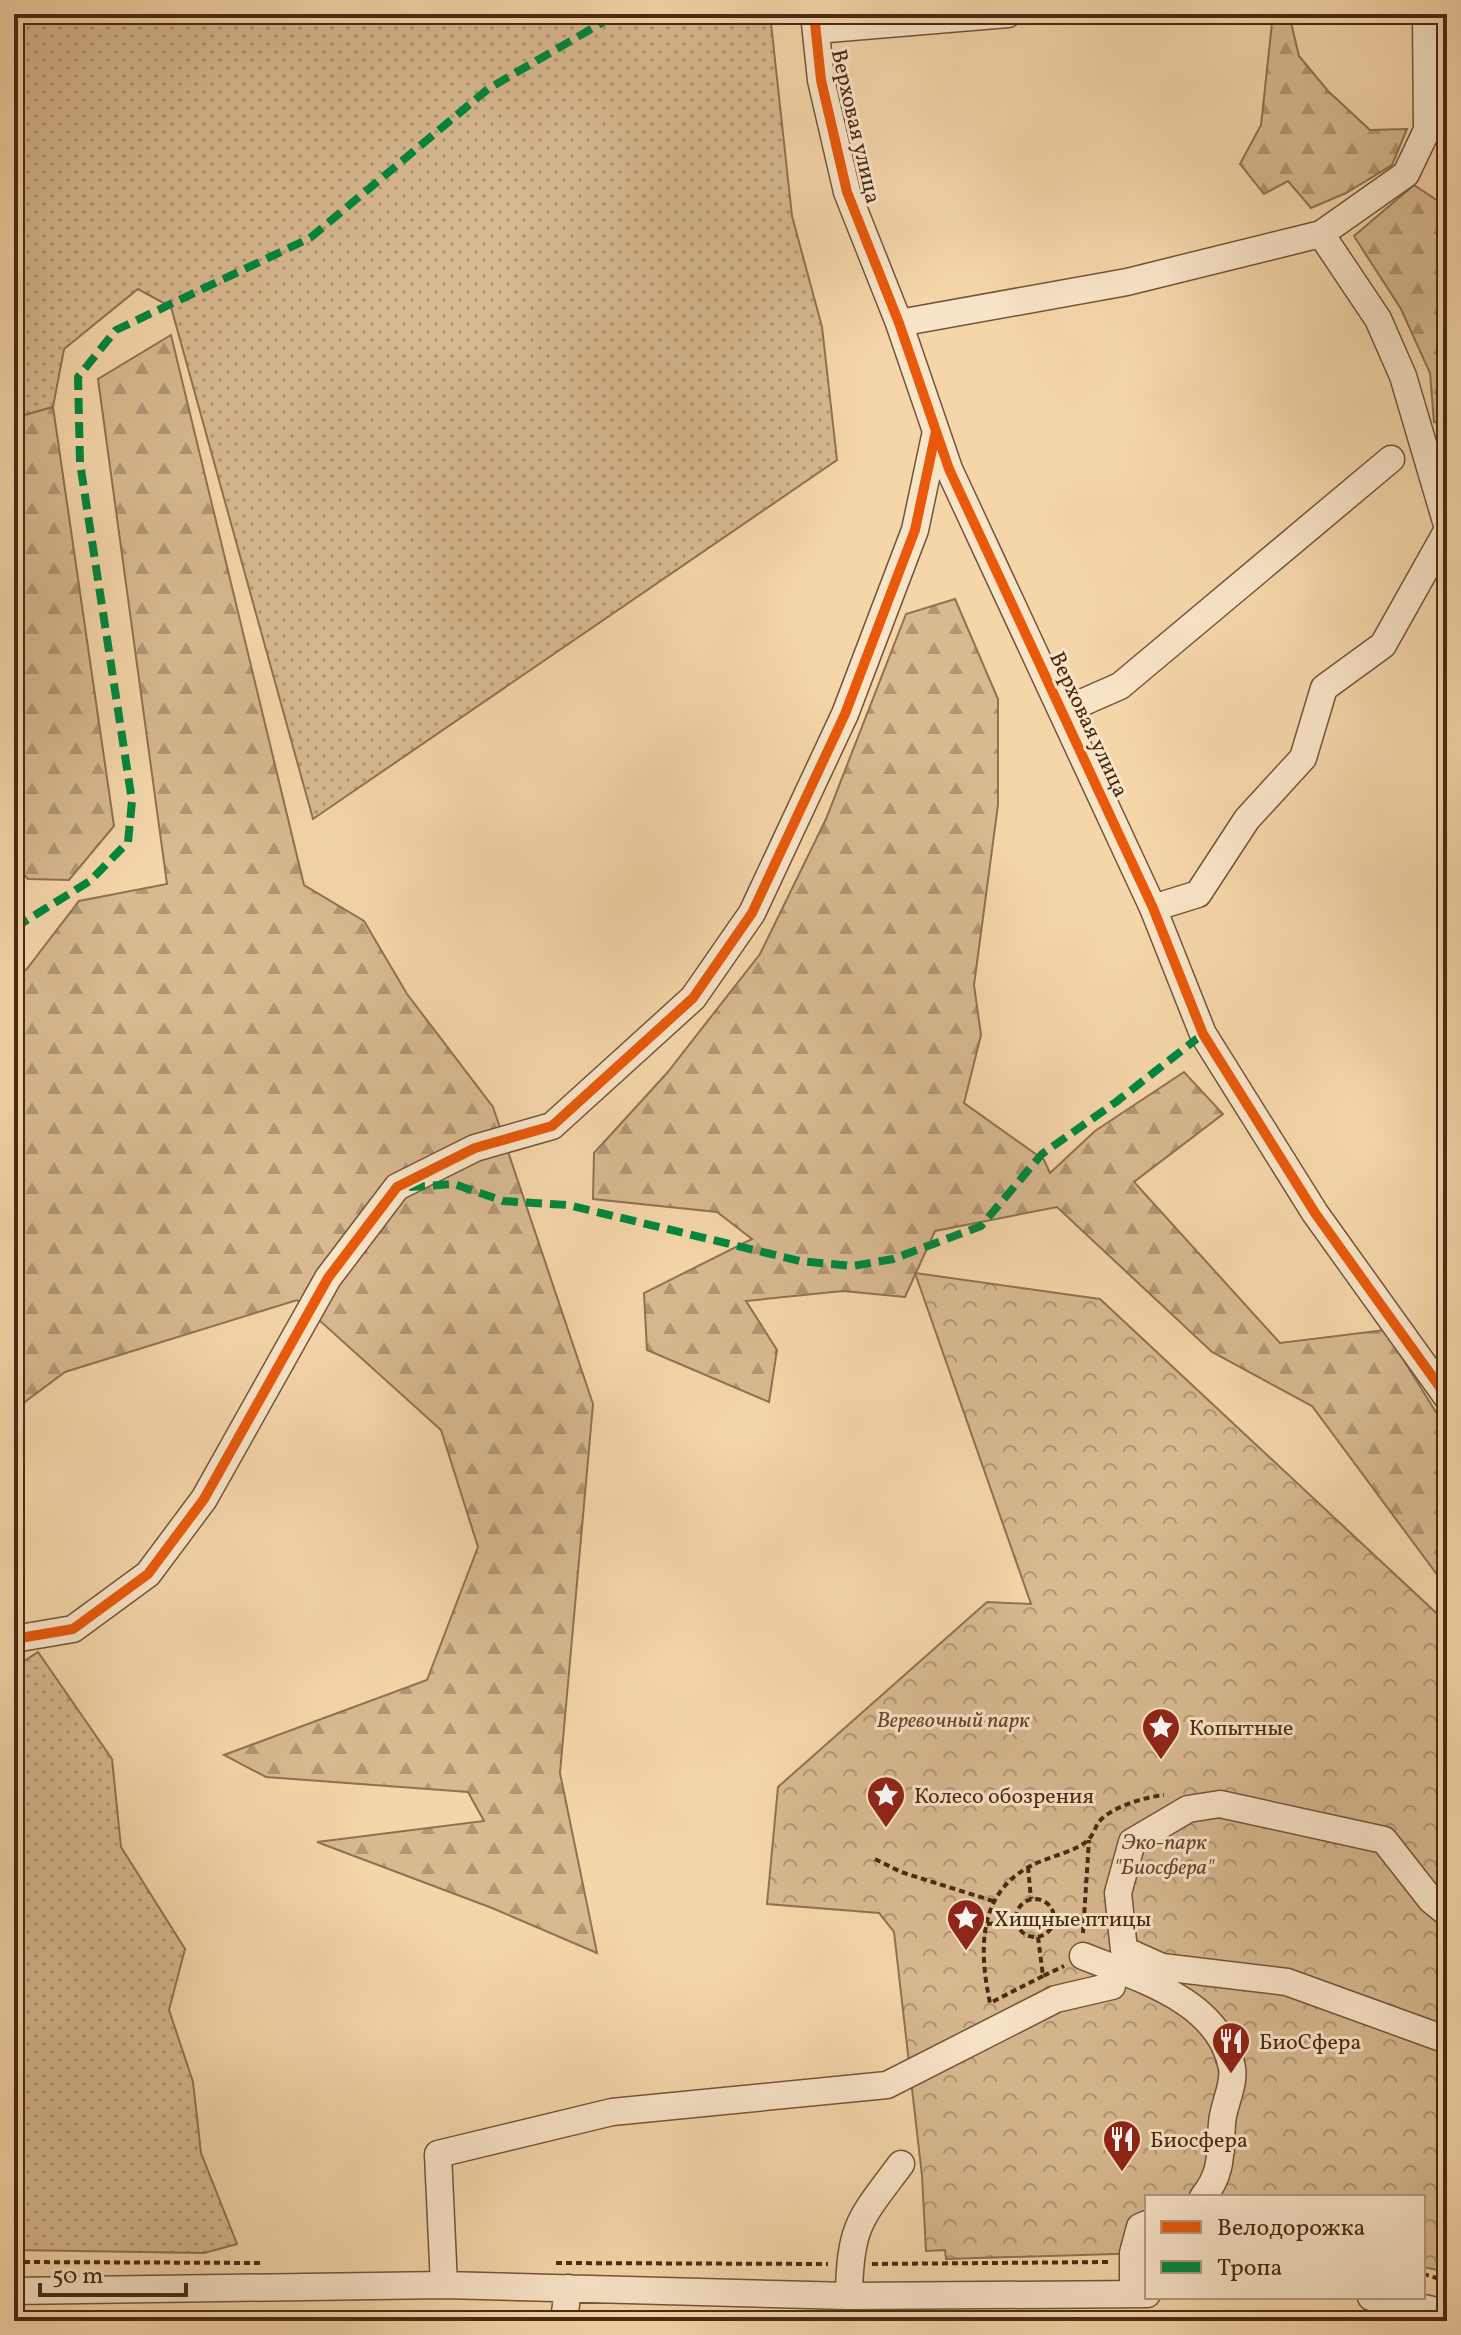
<svg xmlns="http://www.w3.org/2000/svg" width="1461" height="2335" font-family="Vollkorn,serif">
<defs>
<pattern id="grass-dots" width="8" height="8" patternUnits="userSpaceOnUse" patternTransform="scale(2)"><rect width="8" height="8" fill="#d8b990"/><path d="M2 2h.1M6 6h.1" fill="none" stroke="#b19674" stroke-width="1.8" stroke-linecap="round"/></pattern>
<pattern id="forest-firs" width="22" height="20" patternUnits="userSpaceOnUse" patternTransform="scale(2)"><rect width="22" height="20" fill="#d8b990"/><path d="M5 1l3.5 6h-7zM16 11l3.5 6h-7z" fill="#b19674"/></pattern>
<pattern id="park-crowns" width="20" height="18" patternUnits="userSpaceOnUse" patternTransform="scale(2)"><rect width="20" height="18" fill="#d8b990"/><path d="M2 6a3 3 0 1 1 6 0M12 15a3 3 0 1 1 6 0" fill="none" stroke="#b19674"/></pattern>
</defs>
<rect width="100%" height="100%" fill="#f5d6a9"/>
<filter id="stains"><feTurbulence type="fractalNoise" baseFrequency=".0025" numOctaves="4"/><feColorMatrix values="0 0 0 0 .2 0 0 0 0 .09 0 0 0 0 .02 0 0 0 .5 -.17"/></filter>
<radialGradient id="worn" r=".72"><stop offset=".6" stop-color="#630" stop-opacity="0"/><stop offset="1" stop-color="#630" stop-opacity=".3"/></radialGradient>
<path fill="url(#grass-dots)" stroke="#917152" stroke-width="2" d="M14 14H770L792 216 822 327 837 460 313 819 171 307 138 289 64 349 53 407 14 418Z
M38 1652 112 1759 121 1847 185 1949 169 2010 193 2082 201 2153 237 2244 204 2253 14 2250V1668Z"/>
<path fill="url(#forest-firs)" stroke="#917152" stroke-width="2" d="M1273 14H1289L1299 56 1328 91 1370 130 1407 129 1392 165 1346 193 1311 208 1288 181 1264 194 1240 164 1261 125Z
M1414 185 1447 207V423L1434 422 1430 373 1401 309 1354 236Z
M171 335 304 885 364 921 407 994 493 1107 593 1404 560 1773 597 1953 492 1908 317 1842 484 1821 468 1792 266 1777 224 1755 427 1680 478 1547 441 1430 297 1300 65 1372 14 1410V974L26 970 79 901 167 884 98 379Z
M53 407 114 826 69 880 28 879 14 864V418Z
M955 599 998 699V805L974 985 981 1035 964 1103 1044 1160 1050 1173 1095 1131 1184 1072 1223 1114 1134 1182 1280 1343 1385 1330 1447 1430V1588L1312 1406 1212 1352 1057 1207 935 1231 905 1297 843 1291 746 1301 777 1350 769 1402 647 1350 644 1293 752 1239 717 1212 593 1199 594 1153 667 1073 760 954 826 819 906 614Z"/>
<path fill="url(#park-crowns)" stroke="#917152" stroke-width="2" d="M915 1273 1100 1299 1447 1623V2272L1423 2267V2197H1147V2253L946 2259 945 2250 926 2251 922 2176 894 1932 879 1913 767 1904 778 1787 987 1602 1031 1604Z"/>
<g fill="none" stroke-linecap="round" stroke-linejoin="round">
<g stroke="#755439" stroke-width="29">
<path id="minor" d="M814 14 821 80 847 192 899 323 949 469 1153 908 1203 1034 1315 1213 1447 1397
M816 30 1008 14
M1321 234 1406 174 1427 130 1426 14
M899 323 1127 282 1321 234 1378 319 1403 376 1447 525
M1063 711 1120 686 1391 459
M1153 908 1198 894 1247 819 1303 758 1324 688 1383 645 1447 531
M14 1639 73 1629 148 1574 204 1499 328 1278 397 1187 475 1148 552 1126 693 998 752 913 845 714 915 530 936 431
M1447 1913 1431 1900 1384 1840 1220 1804 1188 1809 1132 1842 1118 1893 1124 1950 1162 1967 1287 1982 1447 2040
M1083 1956C1137 1978 1220 2000 1232 2068 1235 2085 1223 2106 1222 2123 1220 2152 1223 2173 1203 2197
M444 2285 438 2154 612 2112 887 2085 1056 1999 1112 1986
M14 2291 444 2285 849 2296 1147 2294
M1133 2294V2253L1140 2227 1147 2224
M849 2296C850 2225 860 2219 901 2164
M1371 2297 1447 2313
M564 2321 568 2288"/>
</g>
<path stroke="#4a2914" stroke-width="4" stroke-dasharray="6 4" stroke-linecap="butt" d="M875 1859 901 1872 993 1901
M1028 1867 1031 1899
M1016 1918a19 19 0 1 1 38 0a19 19 0 1 1-38 0Z
M1054 1918 1083 1917
M987 1924 1016 1922
M1083 1933 1089 1840
M1038 1937 1043 1976 1064 1966
M1043 1976 990 2003C978 1946 978 1888 1039 1862 1053 1856 1079 1850 1089 1839 1093 1835 1095 1828 1098 1823 1110 1807 1145 1797 1164 1795
M14 2262 264 2263
M556 2263 828 2264
M872 2264 1112 2262
M1423 2274 1447 2281
M584 2318 724 2317
M14 2320 256 2321
M900 2320 929 2321
M482 2321 544 2319"/>
<use href="#minor" stroke="#f8e4c7" stroke-width="26"/>
<path stroke="#00873e" stroke-width="8" stroke-dasharray="16 8" stroke-linecap="butt" d="M14 928 90 881 128 842 132 801 80 463 78 377 116 330 310 238 488 89 617 14
M409 1187 454 1184 503 1201 568 1205 800 1261 853 1266 893 1259 981 1226 1042 1154 1116 1102 1203 1034"/>
<g stroke="#f8e4c7" stroke-width="15">
<path id="cycleway" d="M814 14 821 80 847 192 899 323 949 469 1153 908 1203 1034 1315 1213 1447 1397
M14 1639 73 1629 148 1574 204 1499 328 1278 397 1187 475 1148 552 1126 693 998 752 913 845 714 915 530 936 431"/>
</g>
<use href="#cycleway" stroke="#e8590c" stroke-width="10"/>
</g>
<defs>
<g id="sight-pin" transform="scale(2)"><path d="M0 17L-7.5 6A9.5 9.5 0 1 1 7.5 6Z" fill="#8f2418" stroke="#f8e4c7"/><path d="M0-6L1.8-2.2L6-1.7L2.9 1.2L3.7 5.4L0 3.3L-3.7 5.4L-2.9 1.2L-6-1.7L-1.8-2.2Z" fill="#fff"/></g>
<g id="restaurant-pin" transform="scale(2)"><path d="M0 17L-7.5 6A9.5 9.5 0 1 1 7.5 6Z" fill="#8f2418" stroke="#f8e4c7"/><path d="M-5-6h1v4h1v-4h1v4h1v-4h1v5L-1.5 .5V6h-2V.5L-5-1ZM5-6V6H3V1.5H1.5Q1.5-4 5-6Z" fill="#fff"/></g>
</defs>
<g fill-rule="evenodd">
<use href="#sight-pin" x="1161" y="1727"/>
<use href="#sight-pin" x="886" y="1795"/>
<use href="#sight-pin" x="966" y="1918"/>
<use href="#restaurant-pin" x="1231" y="2041"/>
<use href="#restaurant-pin" x="1122" y="2139"/>
</g>
<g text-anchor="middle" stroke-width="6" stroke-linejoin="round" paint-order="stroke">
<g font-size="22" fill="#4a2914" stroke="#f8e4c7">
<text transform="translate(857 126) rotate(77)" y="8">Верховая улица</text>
<text transform="translate(1090 724) rotate(65)" y="8">Верховая улица</text>
</g>
<g font-size="22" font-style="italic" fill="#66462d" stroke="#f8e4c7">
<text x="953" y="1727">Веревочный парк</text>
<text x="1164" y="1849">Эко-парк<tspan x="1164" dy="25">"Биосфера"</tspan></text>
</g>
<g font-size="22" fill="#4a2914" stroke="#f8e4c7" text-anchor="start">
<text x="1189" y="1735">Копытные</text>
<text x="914" y="1803">Колесо обозрения</text>
<text x="994" y="1926">Хищные птицы</text>
<text x="1259" y="2049">БиоСфера</text>
<text x="1150" y="2147">Биосфера</text>
</g>
</g>
<rect width="1461" height="2335" fill="none" stroke="#f5d6a9" stroke-width="48"/>
<rect x="16" y="16" width="1429" height="2303" fill="none" stroke="#4a2914" stroke-width="4"/>
<rect x="24" y="24" width="1413" height="2287" fill="none" stroke="#4a2914" stroke-width="2"/>
<rect x="1145" y="2195" width="280" height="104" fill="#f8e4c7" stroke="#b2997f" stroke-width="2"/>
<rect x="1161" y="2221" width="40" height="12" fill="#e8590c" stroke="#b2997f" stroke-width="2"/>
<text x="1217" y="2235" font-size="24" fill="#4a2914">Велодорожка</text>
<rect x="1161" y="2261" width="40" height="12" fill="#00873e" stroke="#b2997f" stroke-width="2"/>
<text x="1217" y="2275" font-size="24" fill="#4a2914">Тропа</text>
<path d="M40 2283v12h146v-12" fill="none" stroke="#4a2914" stroke-width="4"/>
<text x="52" y="2283" font-size="24" fill="#4a2914" stroke="#f8e4c7" stroke-width="6" paint-order="stroke">50 m</text>
<rect width="100%" height="100%" filter="url(#stains)"/>
<rect width="100%" height="100%" fill="url(#worn)"/>
</svg>
